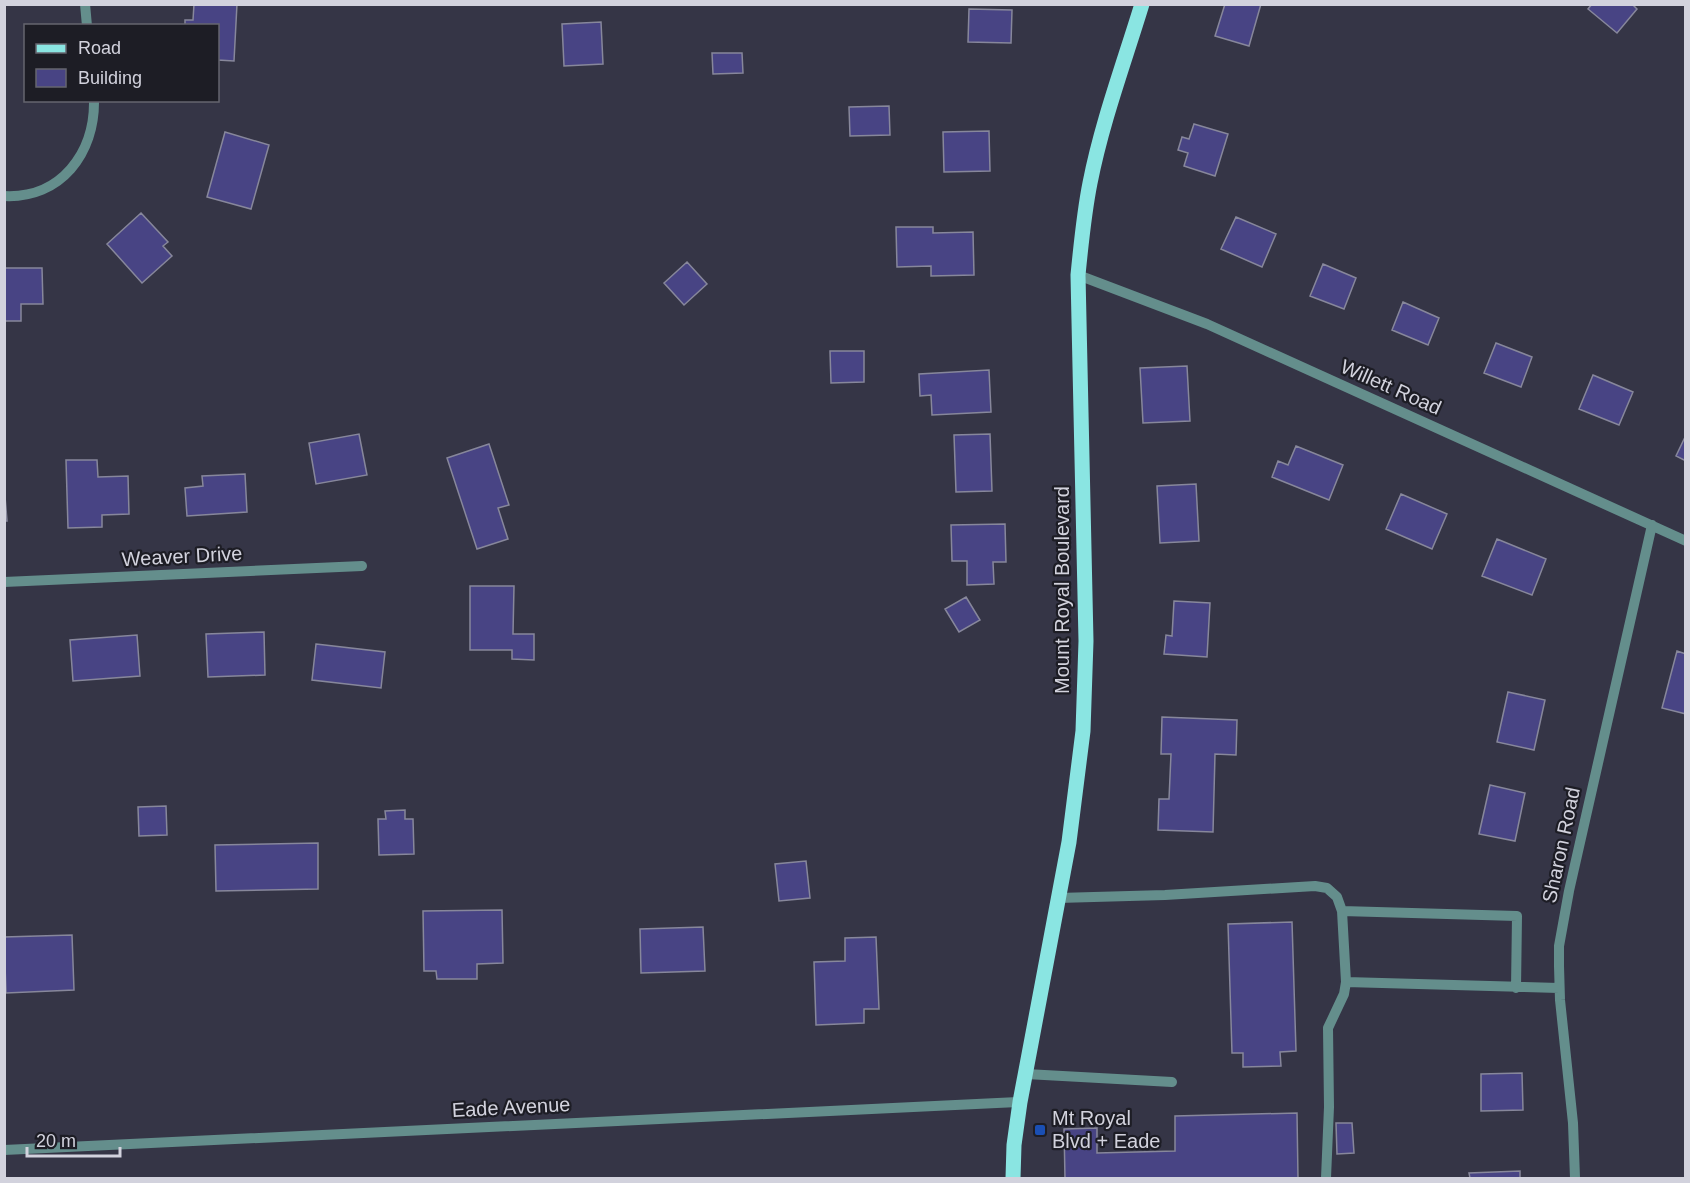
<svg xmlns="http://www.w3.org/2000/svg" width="1690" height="1183" font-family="Arial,sans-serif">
<rect width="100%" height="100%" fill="#353546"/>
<path fill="#484484" stroke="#87879b" stroke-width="1.5" d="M194 4H237L234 61 218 60V26H185V20H193Z
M1225 4H1261L1249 46 1215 36Z
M1592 4H1632L1637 9 1617 33 1588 9Z
M969 9 1012 10 1011 43 968 42Z
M601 22 603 64 564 66 562 24Z
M712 53H742L743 73 713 74Z
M889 106 890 135 850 136 849 107Z
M1194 124 1228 134 1215 176 1184 166 1188 153 1178 150 1182 137 1189 139Z
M989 131 990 171 944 172 943 132Z
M225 132 269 145 251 209 207 197Z
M141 213 168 242 163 246 172 256 142 283 107 244Z
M1236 217 1276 234 1262 267 1221 249Z
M896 227H933V233L973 232 974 275 931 276V266L897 267Z
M687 262 707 284 684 305 664 283Z
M1323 264 1356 278 1344 309 1310 296Z
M4 268H42L43 304H21V321H4Z
M1403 302 1439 318 1428 345 1392 330Z
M1496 343 1532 357 1521 387 1484 373Z
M830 351H864V382L831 383Z
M1187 366 1190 421 1143 423 1140 368Z
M989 370 991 412 932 415 931 395 920 396 919 374Z
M1593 375 1633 392 1619 425 1579 409Z
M359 434 367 475 316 484 309 443Z
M990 434 992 491 956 492 954 435Z
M1686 435V461L1676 456Z
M489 444 509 505 498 508 508 539 477 549 447 458Z
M1296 446 1343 465 1329 500 1272 477 1278 461 1288 465Z
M66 460H97L98 477 128 476 129 514 102 515V527L68 528Z
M245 474 247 512 187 516 185 488 203 486 202 476Z
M4 484 7 521H4Z
M1196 484 1199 541 1160 543 1157 486Z
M1401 494 1447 514 1432 549 1386 529Z
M1005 524 1006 562H993L994 584 967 585V561H952L951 525Z
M1497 539 1546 559 1532 595 1482 576Z
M470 586H514L513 634H534V660L512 659V650H470Z
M966 597 980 620 959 632 945 609Z
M1174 601 1210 603 1207 657 1164 654 1166 635 1172 636Z
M264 632 265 675 208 677 206 634Z
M137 635 140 676 73 681 70 640Z
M316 644 385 652 381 688 312 680Z
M1677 651 1686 654V714L1662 708Z
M1508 692 1545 700 1534 750 1497 742Z
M1162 717 1237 720 1236 755 1215 754 1213 832 1158 830 1159 799H1169L1171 754H1161Z
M1490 785 1525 793 1515 841 1479 834Z
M166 806 167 835 139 836 138 807Z
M405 810V819H413L414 854 379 855 378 819H386L385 811Z
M318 843V889L216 891 215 845Z
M806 861 810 898 779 901 775 864Z
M502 910 503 963 477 964V979H437L436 971H424L423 911Z
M1292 922 1296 1051 1280 1052 1281 1066 1243 1067V1053H1232L1228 924Z
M703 927 705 971 641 973 640 929Z
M72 935 74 990 6 993 4 937Z
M876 937 879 1009H864V1023L816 1025 814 962 845 961V938Z
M1522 1073 1523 1110 1481 1111V1074Z
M1297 1113 1298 1178H1065L1064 1129 1097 1128V1153L1175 1151V1116Z
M1336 1123H1352L1354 1153 1337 1154Z
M1520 1171V1178H1470L1469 1173Z"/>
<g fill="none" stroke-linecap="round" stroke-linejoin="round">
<path stroke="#648e8c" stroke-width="10" d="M85 4 87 26
M4 196C61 199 95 153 94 100
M1078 275 1207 324 1686 541
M4 582 362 566
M1058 898 1165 895 1315 886 1327 888 1337 897 1342 911 1346 982 1344 994 1328 1028 1329 1107 1326 1178
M1342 911 1517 916 1516 988
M1346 982 1559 988
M1026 1074 1172 1082
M4 1150 1020 1102
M1575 1178 1573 1123 1560 1000 1559 966V946L1569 891 1652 525"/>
<path stroke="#8ae5e2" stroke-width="15" d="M1013 1178 1014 1145 1020 1102 1069 842 1083 731 1086 641 1078 275C1081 244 1084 213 1090 183 1102 122 1124 63 1142 4"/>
</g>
<rect fill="#1a4fb4" stroke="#1d1d25" stroke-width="2" x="1034" y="1124" width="12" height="12" rx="3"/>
<g text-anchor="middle" stroke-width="4.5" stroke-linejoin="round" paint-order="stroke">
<g font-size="20" fill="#d2d2dd" stroke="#1d1d25">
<text transform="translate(1391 387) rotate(24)" y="7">Willett Road</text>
<text transform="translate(182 556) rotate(-3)" y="7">Weaver Drive</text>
<text transform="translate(1062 590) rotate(-90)" y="7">Mount Royal Boulevard</text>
<text transform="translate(1561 845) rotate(-78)" y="7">Sharon Road</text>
<text transform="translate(511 1107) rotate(-3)" y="7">Eade Avenue</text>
</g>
<g font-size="20" fill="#d2d2dd" stroke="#1d1d25" text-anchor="start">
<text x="1052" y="1125">Mt Royal<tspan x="1052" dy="23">Blvd + Eade</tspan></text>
</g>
</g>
<rect width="1690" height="1183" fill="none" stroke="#d2d2dd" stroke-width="12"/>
<rect x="24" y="24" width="195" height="78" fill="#1d1d25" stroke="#65656f" stroke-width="1.5"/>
<rect x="36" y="44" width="30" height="9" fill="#8ae5e2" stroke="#65656f" stroke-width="1.5"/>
<text x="78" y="54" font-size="18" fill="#d2d2dd">Road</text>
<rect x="36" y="69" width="30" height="18" fill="#484484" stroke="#65656f" stroke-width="1.5"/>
<text x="78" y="84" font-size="18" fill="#d2d2dd">Building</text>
<path d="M27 1147v9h93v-9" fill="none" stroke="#d2d2dd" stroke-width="3"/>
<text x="36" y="1147" font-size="18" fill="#d2d2dd" stroke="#1d1d25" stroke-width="4.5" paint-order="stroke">20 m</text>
</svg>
